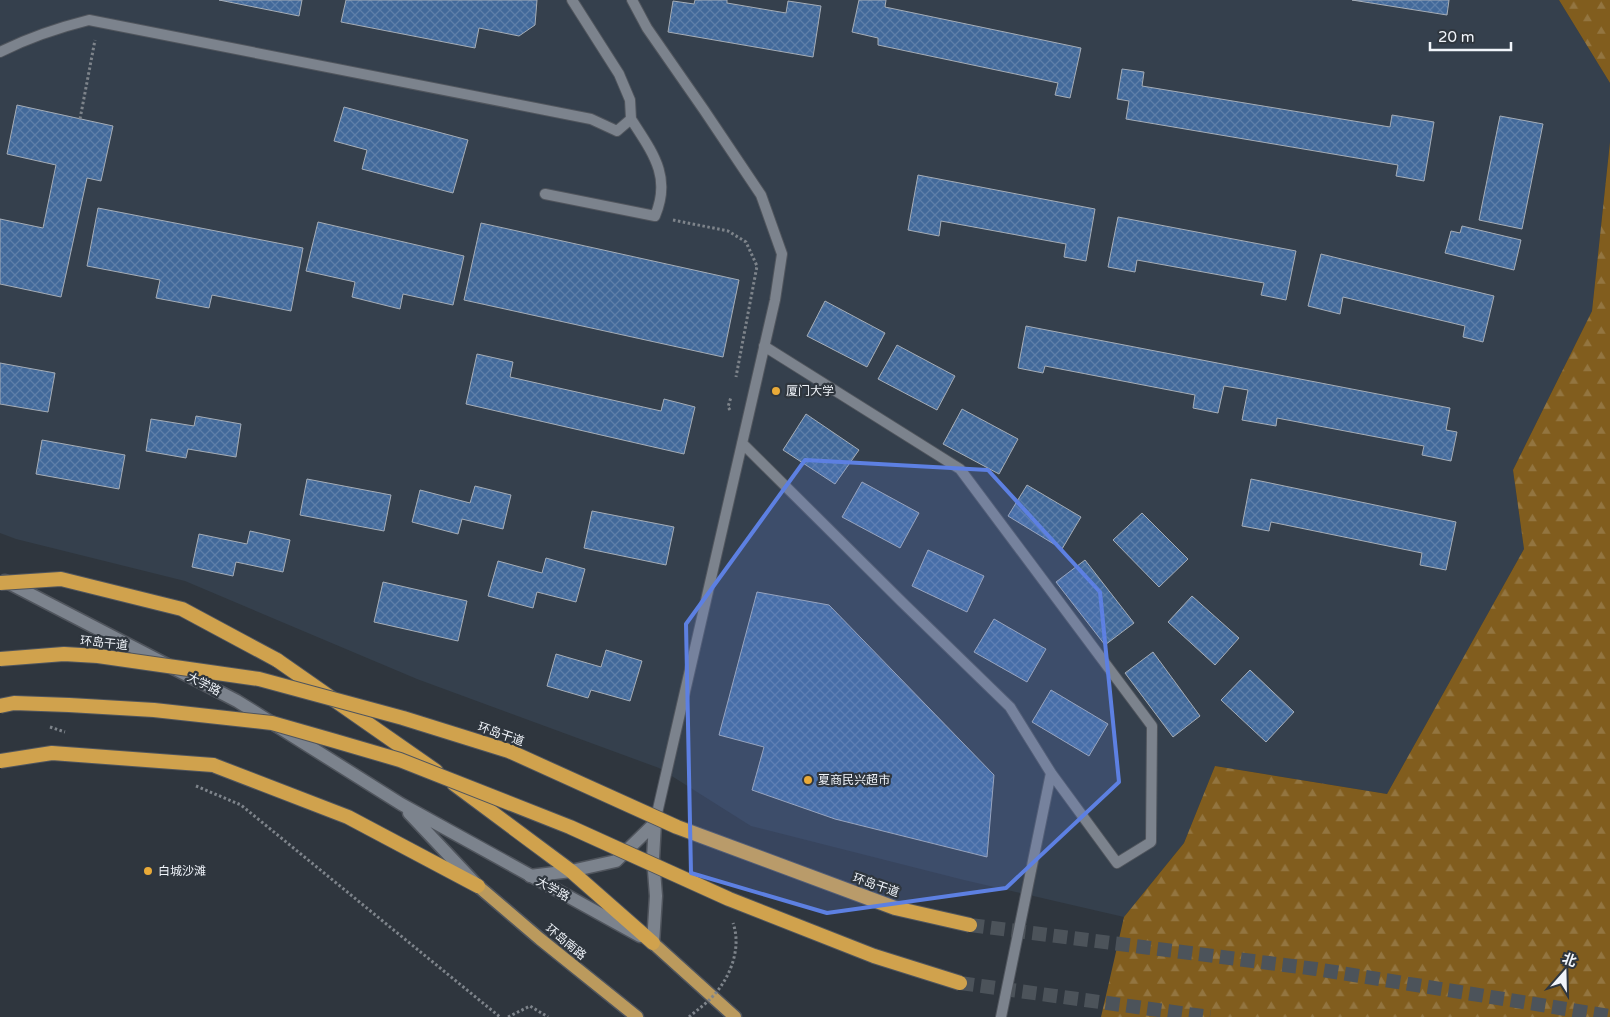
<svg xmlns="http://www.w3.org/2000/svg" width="1610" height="1017" font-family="'Varela Round','Noto Sans SC',sans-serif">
<defs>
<pattern id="forest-firs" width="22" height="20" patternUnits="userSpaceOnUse" patternTransform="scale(1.25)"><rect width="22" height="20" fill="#815d1e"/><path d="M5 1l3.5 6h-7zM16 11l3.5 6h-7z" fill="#937540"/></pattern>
<pattern id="building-cross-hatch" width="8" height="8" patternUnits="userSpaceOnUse" patternTransform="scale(1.25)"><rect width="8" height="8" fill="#42699a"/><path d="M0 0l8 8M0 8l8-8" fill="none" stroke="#5e7fa9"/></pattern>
</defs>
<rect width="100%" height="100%" fill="#2f363e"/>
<path fill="#35404d" d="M0 0H1559L1610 83V142L1592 311 1513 470 1524 549 1387 794 1215 766 1184 843 1124 917 964 880 751 826 659 768 417 679 185 581 16 539 0 533Z"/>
<path fill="url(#forest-firs)" d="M1559 0H1610V83Z
M1610 142V1017H1101L1124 917 1184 843 1215 766 1387 794 1524 549 1513 470 1592 311Z"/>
<path fill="url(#building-cross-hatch)" stroke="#a5adb7" d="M219 0H302L299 16Z
M346 0H537L535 25 519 36 479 28 475 48 341 22Z
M695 0H727V3L786 13 788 1 821 6 813 57 668 32 673 1 694 4Z
M859 0H886L885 7 1081 48 1070 98 1055 95 1058 83 878 45V38L852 32Z
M1352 0H1449L1447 15Z
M1122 69 1144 72 1142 86 1390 127 1392 115 1434 122 1424 181 1396 176 1398 165 1126 119 1129 101 1117 99Z
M17 105 113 126 101 181 87 178 61 297 0 284V219L43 228 56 165 7 154Z
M344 107 468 140 453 193 362 169 367 150 334 141Z
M1500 116 1543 124 1522 229 1479 220Z
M918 175 1095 209 1086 261 1064 257 1066 244 941 221 939 236 908 230Z
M98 208 303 248 291 311 212 295 209 308 156 298 160 280 87 266Z
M1118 217 1296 251 1286 300 1261 295 1264 283 1137 260 1135 272 1108 267Z
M318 222 464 256 453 305 403 294 400 309 352 297 355 282 306 271Z
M481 223 739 280 723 357 464 300Z
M1462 226 1521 240 1514 270 1445 253 1451 231 1460 233Z
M1321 254 1494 296 1483 342 1463 337 1465 326 1343 297 1340 314 1308 306Z
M825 301 885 333 867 367 807 336Z
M1026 326 1450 408 1446 430 1457 432 1451 461 1422 455 1424 446 1277 418 1276 426 1242 420 1248 390 1224 386 1218 413 1193 408 1195 395 1045 366 1043 373 1018 368Z
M897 345 955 376 937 410 878 379Z
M477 354 513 362 510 377 661 411 664 399 695 407 684 454 466 404Z
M0 363 55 373 48 412 0 404Z
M962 409 1018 439 999 474 943 444Z
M806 414 859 450 835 484 783 450Z
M196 416 241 424 236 457 188 449 186 458 146 451 151 419 194 426Z
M42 440 125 455 119 489 36 474Z
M307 479 391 495 384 531 300 515Z
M1251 479 1456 522 1446 570 1420 565 1422 553 1271 522 1269 531 1242 526Z
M862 482 919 513 900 548 842 517Z
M1027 485 1081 517 1062 549 1008 516Z
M475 486 511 495 503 529 462 519 458 534 412 522 420 490 470 503Z
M592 511 674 527 666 565 584 548Z
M1142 513 1188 559 1159 587 1113 540Z
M250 531 290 540 283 572 236 562 233 576 192 567 199 534 247 544Z
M928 550 984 576 967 612 912 586Z
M546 558 585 569 576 602 537 592 533 608 488 596 498 561 542 573Z
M1085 560 1134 623 1105 645 1056 582Z
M383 582 467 601 458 641 374 622Z
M757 592 829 605 994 775 987 857 835 819 752 790 764 747 719 735Z
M1192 596 1239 638 1215 665 1168 622Z
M994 619 1046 649 1027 682 974 652Z
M606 650 642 661 630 701 591 690 588 698 547 686 556 654 601 667Z
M1153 652 1200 716 1173 737 1125 673Z
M1250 670 1294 712 1266 742 1221 700Z
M1051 690 1108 724 1089 756 1032 722Z"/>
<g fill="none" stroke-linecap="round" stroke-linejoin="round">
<path stroke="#4c535a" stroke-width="14" stroke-dasharray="14 7" stroke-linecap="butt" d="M970 925 1316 969 1610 1016
M960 983 1210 1017"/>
<g stroke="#50555d" stroke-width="12">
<path id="service" d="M632 0 647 28 704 110 761 195 782 254 775 300 655 822
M0 52C30 37 57 28 89 20L591 119 617 131 631 119 630 100 619 74 572 0
M545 194 655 216C672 176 652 152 631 119
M764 346 960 469 1152 726 1151 842 1117 863 1051 773
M742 443 902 602 1010 707 1051 773 1001 1017"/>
</g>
<g stroke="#50555d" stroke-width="15">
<path id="minor" d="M530 876 571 871 616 861 655 823
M653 943 656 896 653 858 655 823"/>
</g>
<g stroke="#50555d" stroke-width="15">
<path id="tertiary" d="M5 581 237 701 401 804 640 936
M409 813 475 883"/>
</g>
<g stroke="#50555d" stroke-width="15">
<path id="primary" d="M478 886 540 939 637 1017
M653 943 735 1017"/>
</g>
<g stroke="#50555d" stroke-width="16">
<path id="trunk" d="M277 660 436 771
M213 765 348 817 478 886
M454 784 571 871 653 943"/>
</g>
<path stroke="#7e848b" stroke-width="3" stroke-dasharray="2.5 2.5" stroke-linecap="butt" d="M80 119 95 40
M673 220 728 231 746 242 757 266 736 377
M730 410 728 407 731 397
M50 727 65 732
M196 786 241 805 500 1017
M508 1017 530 1006 548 1017"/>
<use href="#service" stroke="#7c838d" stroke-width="10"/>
<use href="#minor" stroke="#7c838d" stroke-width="12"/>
<use href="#tertiary" stroke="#7c838d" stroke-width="12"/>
<use href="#primary" stroke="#bb9a5d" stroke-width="12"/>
<use href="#trunk" stroke="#d0a24d" stroke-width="14"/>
<g stroke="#50555d" stroke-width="16" stroke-linecap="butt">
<path id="trunk-bridge" d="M0 583 61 579 182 609 277 660
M0 659 64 654 98 656 259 679 403 718 509 751 677 827 895 908 970 925
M0 706 14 703 69 705 154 710 272 723 335 741 400 760 570 827 729 899 874 956 960 983
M0 761 52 753 213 765"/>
</g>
<path stroke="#7e848b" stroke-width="3" stroke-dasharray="2.5 2.5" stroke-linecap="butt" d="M689 1017C697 1010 706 1004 713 996 730 978 742 948 733 923"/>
<use href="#trunk-bridge" stroke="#d0a24d" stroke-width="14"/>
</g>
<path fill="#5d80e2" fill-opacity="0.2" stroke="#5d80e2" stroke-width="4" stroke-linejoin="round" d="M805 460 988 470 1100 592 1119 782 1006 888 827 913 691 873 686 624Z"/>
<g fill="#e9aa38" stroke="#2f363e" stroke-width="2">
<circle cx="776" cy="391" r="5"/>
<circle cx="808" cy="780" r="5"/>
<circle cx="148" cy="871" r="5"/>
</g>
<g text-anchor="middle" stroke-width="4.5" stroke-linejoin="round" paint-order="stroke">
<g font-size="12" fill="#f1f5fb" stroke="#2f363e" text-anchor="start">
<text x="786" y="395">厦门大学</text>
<text x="818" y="784">夏商民兴超市</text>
<text x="158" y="875">白城沙滩</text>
</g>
<g font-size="12" fill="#f1f5fb" stroke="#2f363e">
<text transform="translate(104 643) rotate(6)" y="4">环岛干道</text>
<text transform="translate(204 684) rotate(27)" y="4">大学路</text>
<text transform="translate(501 734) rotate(19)" y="4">环岛干道</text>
<text transform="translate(876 885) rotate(19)" y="4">环岛干道</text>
<text transform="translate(553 889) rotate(29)" y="4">大学路</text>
<text transform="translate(566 942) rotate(39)" y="4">环岛南路</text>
</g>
</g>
<g transform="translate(1565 972) rotate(20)" stroke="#2f363e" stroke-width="4" paint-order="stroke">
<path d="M0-4L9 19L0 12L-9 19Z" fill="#f1f5fb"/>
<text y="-8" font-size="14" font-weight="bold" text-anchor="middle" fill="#f1f5fb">北</text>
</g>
<path d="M1430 42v8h81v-8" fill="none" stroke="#f1f5fb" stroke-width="2.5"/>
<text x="1438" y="42" font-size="15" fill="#f1f5fb" stroke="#2f363e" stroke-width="4" paint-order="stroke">20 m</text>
</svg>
